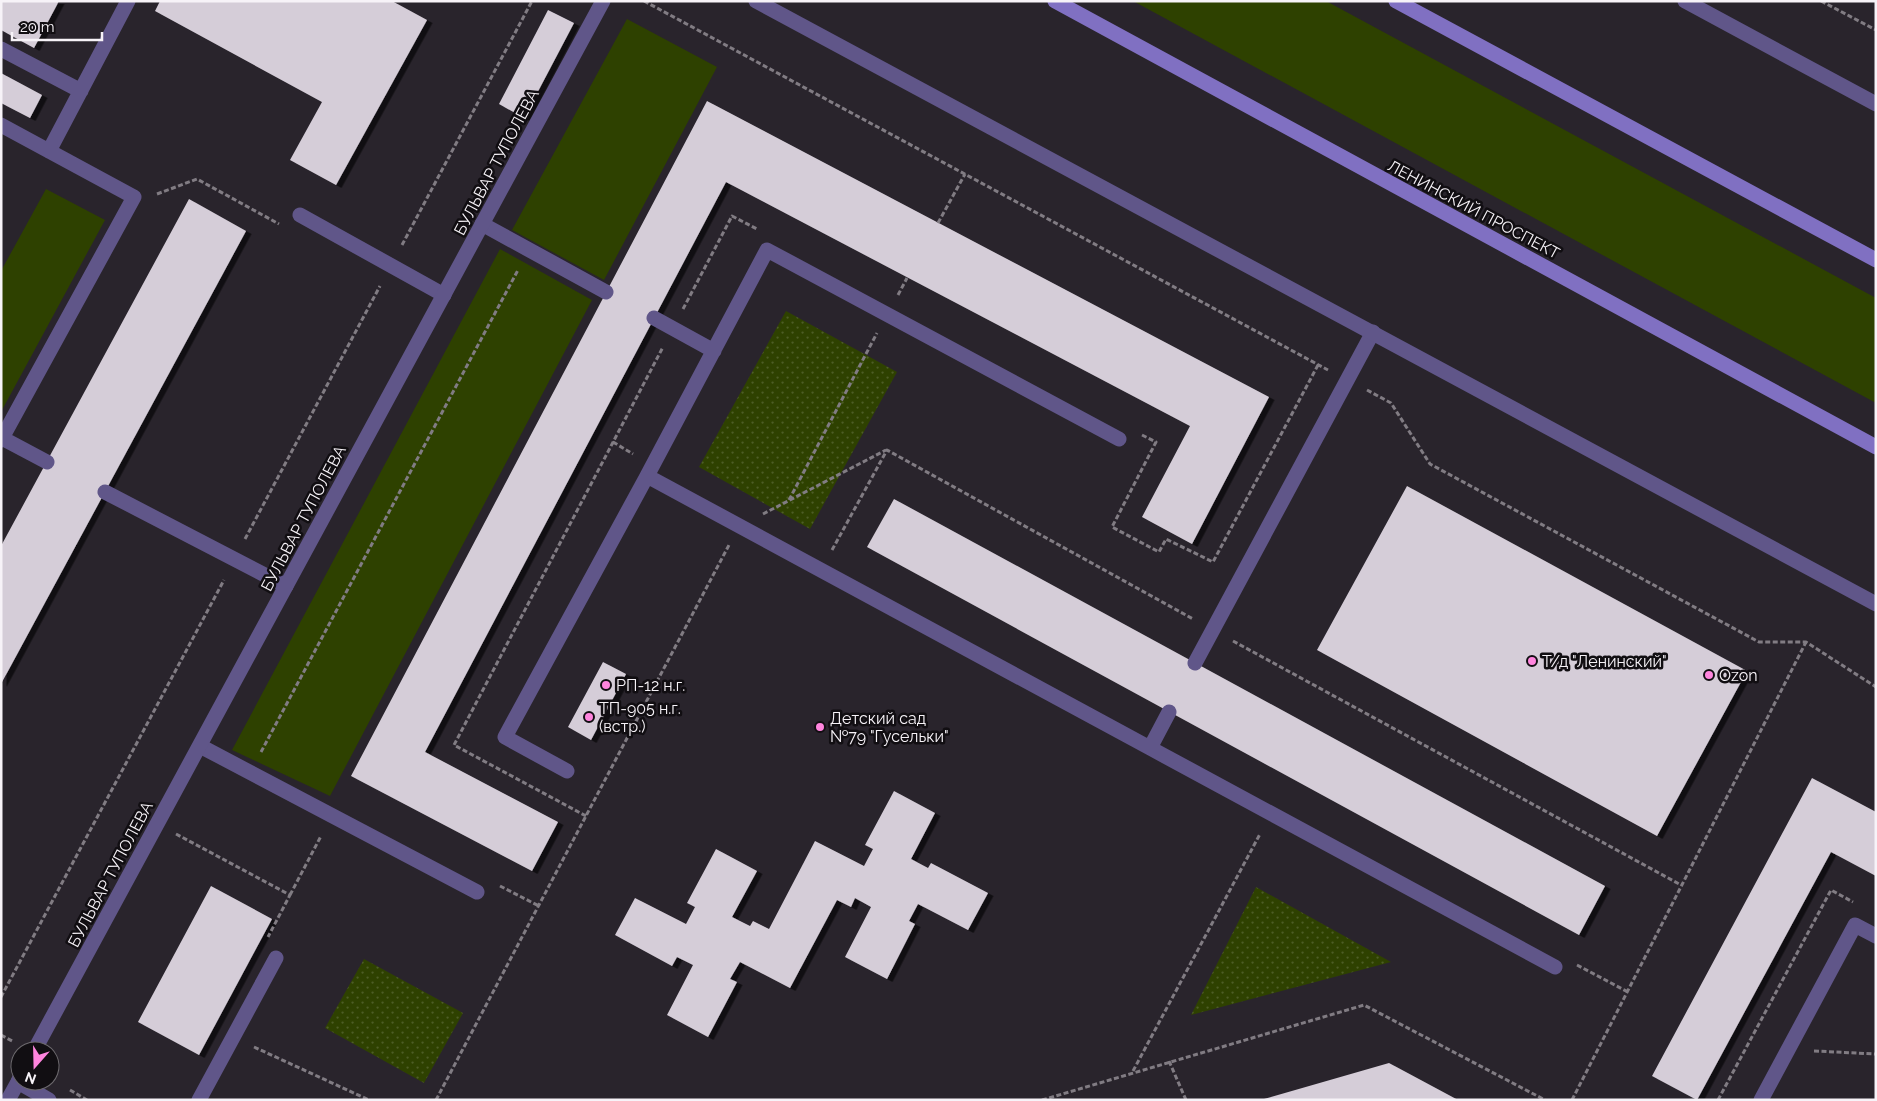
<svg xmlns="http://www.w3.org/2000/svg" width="1877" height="1101" font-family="Raleway,sans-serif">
<defs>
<pattern id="park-dots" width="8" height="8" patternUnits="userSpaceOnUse" patternTransform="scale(1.25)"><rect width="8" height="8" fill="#2e4100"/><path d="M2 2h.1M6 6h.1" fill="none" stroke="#4d5d26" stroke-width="1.8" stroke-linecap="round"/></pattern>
<filter id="shadow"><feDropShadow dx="5.5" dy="3" stdDeviation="0" flood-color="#0009"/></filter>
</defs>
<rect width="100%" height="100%" fill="#29242c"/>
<path fill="#2e4100" d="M1133 1H1326L1876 298V403Z
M627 19 717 67 604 280 512 230Z
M46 189 105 220 1 412V271Z
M500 249 592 300 330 796 232 750Z"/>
<path fill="url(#park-dots)" d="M786 311 897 372 810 529 699 467Z
M1256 887 1391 962 1191 1015Z
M364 959 463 1013 424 1083 325 1028Z"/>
<path fill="#d5cdd8" filter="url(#shadow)" d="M1 1H59L34 48 1 30Z
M160 1H392L427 20 336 185 290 160 322 102 155 11Z
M548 10 574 23 524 118 499 104Z
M1 73 42 95 30 118 1 103Z
M707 101 1269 397 1192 544 1142 517 1190 426 726 182 425 752 558 822 532 871 351 776Z
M189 199 246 231 1 684V546Z
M1407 486 1747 671 1657 836 1317 650Z
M894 499 1605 886 1579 935 867 547Z
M603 662 626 674 591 740 568 727Z
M1812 778 1876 812V876L1831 852 1697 1100 1652 1076Z
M894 791 935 813 911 859 928 868 931 863 988 893 968 930 918 904 909 921 915 924 887 979 845 957 871 907 855 898 851 907 837 900 790 988 740 962 730 979 737 982 708 1037 667 1015 693 965 677 957 672 966 615 935 635 898 686 924 695 907 687 903 716 849 757 871 732 917 750 926 753 921 769 929 815 841 864 866 873 849 865 845Z
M211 886 272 919 199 1055 138 1022Z
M1389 1063 1458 1100H1264V1099Z"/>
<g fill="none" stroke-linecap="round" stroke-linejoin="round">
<path stroke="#817c83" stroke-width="3" stroke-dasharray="5 2.5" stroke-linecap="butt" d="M644 1 1328 370
M1821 1 1876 30
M157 194 197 179 279 224
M938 223 965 174
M402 245 532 1
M898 295 907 278
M683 309 732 216 757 229
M1367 390 1391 403 1430 464 1759 642H1806L1876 687
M1142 435 1156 442 1112 527 1159 552 1166 539 1213 562 1318 365
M613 442 633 454
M789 500 877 333
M763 514 886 450
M245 539 380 286
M832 550 887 450 1193 619
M1233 641 1681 885
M261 752 518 270
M586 816 454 745 663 347
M176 834 290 895 268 937
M500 886 539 906
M290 895 321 836
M1577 965 1628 992
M1 997 224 580
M1 1035 14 1042
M254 1047 369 1100
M1814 1051 1876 1054
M1169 1061 1186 1100
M1133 1071 1260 834
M70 1090 87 1100
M436 1100 729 545
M1042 1100 1364 1005 1545 1100
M1572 1100 1806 642
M1718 1100 1831 890 1853 902"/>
<path stroke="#605689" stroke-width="15" d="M1 49 81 91
M1 125 134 197 1 440
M49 151 128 1
M300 215 444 295
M482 224 606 292
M654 318 714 351
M2 438 47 462
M1119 439 767 250 647 476 1150 748
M105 492 286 586
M1195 663 1373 332
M1169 712 1150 748 1555 967
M200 746 477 892
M567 771 505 737 647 476
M8 1100 18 1082
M199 1100 276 958
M1761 1100 1855 925 1876 936"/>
<path stroke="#605689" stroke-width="15" d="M756 1 1876 604
M1685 1 1876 104
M34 1051 603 1
M20 1077 18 1082 49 1100"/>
<path stroke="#8070c2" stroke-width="15" d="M1055 1 1876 447
M1396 1 1876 260"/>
</g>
<g fill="#ff85de" stroke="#110e12" stroke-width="2">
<circle cx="1532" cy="661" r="5"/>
<circle cx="1709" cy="675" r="5"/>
<circle cx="606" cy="685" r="5"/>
<circle cx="589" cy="717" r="5"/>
<circle cx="820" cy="727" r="5"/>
</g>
<g text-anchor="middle" stroke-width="5" stroke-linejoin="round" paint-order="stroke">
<g font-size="16" fill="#f7f3f8" stroke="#110e12">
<text transform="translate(496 162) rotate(-62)" y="6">БУЛЬВАР ТУПОЛЕВА</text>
<text transform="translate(1474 209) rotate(28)" y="6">ЛЕНИНСКИЙ ПРОСПЕКТ</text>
<text transform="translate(303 518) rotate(-62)" y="6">БУЛЬВАР ТУПОЛЕВА</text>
<text transform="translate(110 874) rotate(-62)" y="6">БУЛЬВАР ТУПОЛЕВА</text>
</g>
<g font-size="16" fill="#f7f3f8" stroke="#110e12" text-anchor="start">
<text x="1542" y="667">Т/д "Ленинский"</text>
<text x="1719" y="681">Ozon</text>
<text x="616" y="691">РП-12 н.г.</text>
<text x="599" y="714">ТП-905 н.г.<tspan x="599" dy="18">(встр.)</tspan></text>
<text x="830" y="724">Детский сад<tspan x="830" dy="18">№79 "Гусельки"</tspan></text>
</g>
</g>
<rect width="1877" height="1101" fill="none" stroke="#f7f3f8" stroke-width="5"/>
<g transform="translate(35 1066) rotate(200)"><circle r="24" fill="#110e12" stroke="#6d6a6e"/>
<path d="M0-4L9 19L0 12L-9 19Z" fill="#ff85de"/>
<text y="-8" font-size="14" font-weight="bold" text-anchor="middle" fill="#f7f3f8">N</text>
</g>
<path d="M12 32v8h90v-8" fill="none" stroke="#f7f3f8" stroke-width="2.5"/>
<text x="20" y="32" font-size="15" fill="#f7f3f8" stroke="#110e12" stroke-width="4" paint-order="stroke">20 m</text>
</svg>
